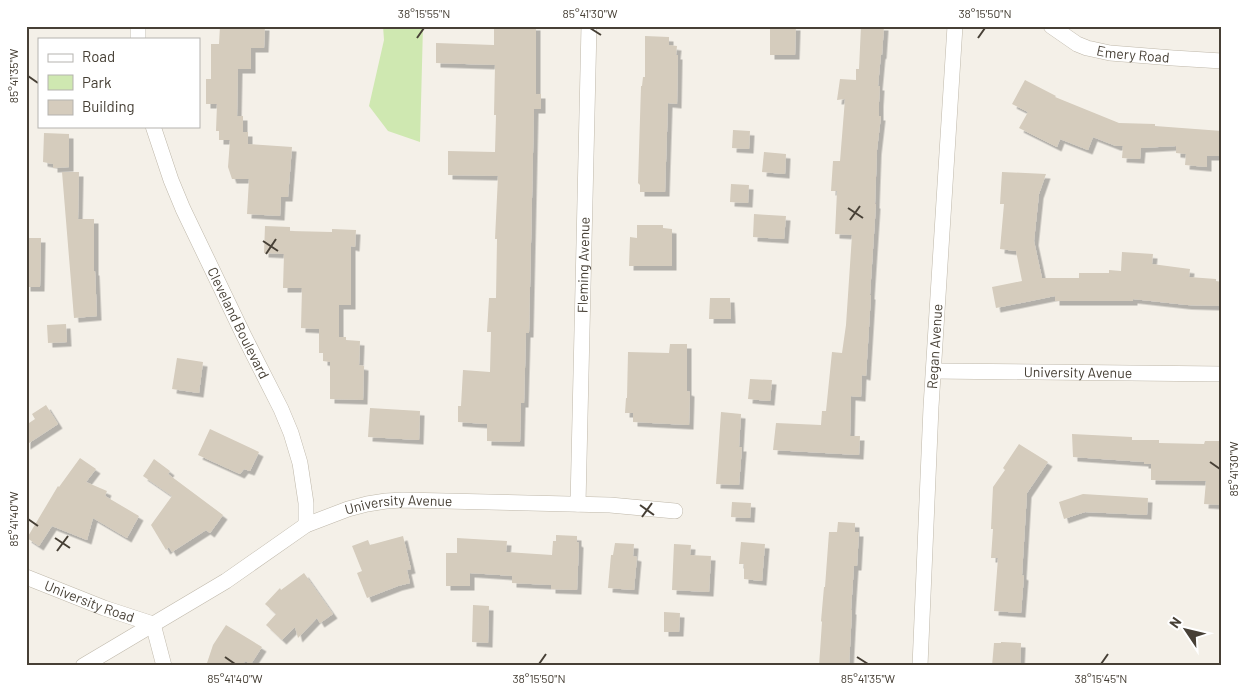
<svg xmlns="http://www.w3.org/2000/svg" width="1248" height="692" font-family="Barlow,sans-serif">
<defs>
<filter id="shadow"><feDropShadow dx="4.5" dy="4.5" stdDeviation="0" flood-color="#0004"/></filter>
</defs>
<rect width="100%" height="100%" fill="#f4f0e8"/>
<path fill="#cfe8b1" d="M383 26H423L420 142 388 131 369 106 384 40Z"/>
<path fill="#d5ccbd" filter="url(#shadow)" d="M220 26H265L264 48H251V69H238L237 116H243V132H248V144L292 147 288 197H281L280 216 247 214 249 179H232L228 167 230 140H219V131H216L217 104H206V79H211V44H219Z
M494 26H536V94H541V109H534L529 333H526L524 403H521L520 442 487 441V424L458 422V406H461L463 370 490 372 491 332H487L489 298H496L497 239H495L498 176 448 175V151L495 152 496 115H494L495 65 436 63V43L494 45Z
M770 26H796L795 55H770Z
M861 26H884L882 55 881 54 878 86H880L879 102V116H881L877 150 875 204H876L870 295H871L866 376 862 375 861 397 851 396 850 436H860L859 455 773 450 776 423 821 425 822 411H826L832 352 842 353 846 325 852 235 835 234 837 191H831L833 161H840L845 99 837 100 840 79 856 80V69H859Z
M645 36 669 37V45L677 46 676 55H678L677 104 668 103 665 192H640V185L638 183 641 86H642L643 77H645Z
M1025 80 1056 96 1055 97 1119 123 1155 124V126L1222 131 1221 156H1207V167L1185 165 1186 154 1176 153V146L1141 148 1140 159 1122 158 1123 146H1116L1093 137 1088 150 1060 139 1057 147 1019 128 1028 112 1012 104Z
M733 130 750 131 749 149 732 148Z
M44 133 69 134V167L53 168V164L43 162Z
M764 152 786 154 785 174 762 172Z
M62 172H79L78 219H94V271H95L97 316 74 318Z
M1002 172 1046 174 1039 194 1034 241 1042 278H1079V273H1109V270L1121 271 1122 252 1153 254 1152 264 1190 269 1189 277 1216 279V281L1222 282V306L1187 305 1133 299V301H1055V296L996 308 992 287 1022 281 1016 251 1000 249 1004 204H1000Z
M731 184 749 185 748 203 730 202Z
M754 214 786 216 784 239 753 237Z
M637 225H663V228L672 229V266H629L630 237 637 238Z
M265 226 290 227V231L332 232V229L356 230 355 247 351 246V305H339V337H346V340L360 341 359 365 364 366 363 400 330 399V362L323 361V353H319V329L301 328 302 288H283L284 254 264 253Z
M26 238H41L40 287H26Z
M710 298H730L731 319H709Z
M66 324 67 342 48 343 47 325Z
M670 344H687V391L690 392 689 425 633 422V413H625L626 398H627L628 352 669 353Z
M177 358 203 362 199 393 172 389Z
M750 379 772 380 770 401 748 399Z
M46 405 58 424 26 445V425L35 419 32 414Z
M370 408 420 411 419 440 368 437Z
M721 412 741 414 739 447H742L739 485 716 484Z
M210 429 259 452 250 471 244 469 240 474 198 455Z
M1072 434 1132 437V440H1159V443L1204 444 1205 441H1222V505L1204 504 1206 481 1151 480V464H1144V462L1073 457Z
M1019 444 1048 462 1027 493 1022 575 1024 576 1021 613 994 611 998 558H991L993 529H991L993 487 1005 470 1003 468Z
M80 458 96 469 86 482 107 491 105 496 139 516 127 538 93 518 87 540 52 526 39 546 27 538 58 486 59 487Z
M154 459 170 471 168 474 223 515 210 533 206 530 172 552 169 547 166 550 151 525 172 496 143 476Z
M1083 494 1148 498 1147 515 1085 512 1064 519 1059 502Z
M732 502 751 503 750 518 731 517Z
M838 522 855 523V532H859L857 566H854L851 610H852L849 666H819L822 622 821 621 824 587H825L829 532H837Z
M556 535 577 536V542L579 543 577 590 551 589V585L512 583V576L470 573V586H446V553H457V538L507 541 506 552 552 555 553 541H556Z
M403 536 411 569 407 570 410 583 398 586 367 598 357 573 362 571 352 546 368 540 370 545Z
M741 542 765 544 762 581 744 579V564H739Z
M615 543 634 544 633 556 637 557 634 590 608 588 611 555H613Z
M674 544 691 545 690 555 711 556 709 592 672 590Z
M304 573 333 614 320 623 317 618 298 638 295 627 282 640 266 625 276 614 265 604 280 588 281 590Z
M473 605 489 606 488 643 472 642Z
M664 612 680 613 679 632H664Z
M226 625 262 647 251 664 245 661 242 666H206L213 645Z
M1001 642 1021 643 1020 666H992L994 643H1001Z"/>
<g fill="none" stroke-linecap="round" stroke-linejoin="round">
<g stroke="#bfb8aa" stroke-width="16">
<g id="street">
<path d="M138 26V39"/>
<path id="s1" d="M1051 26 1077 44 1087 48 1110 53 1173 58 1222 61"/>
<path id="s2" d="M153 126 171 180 183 209 244 336 281 409 291 433 300 463 306 503V525"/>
<path id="s3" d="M934 371 1222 374"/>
<path id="s4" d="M578 504 589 26"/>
<path id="s5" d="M26 577 104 608 153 624"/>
<path d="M153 624 164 666"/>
<path id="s6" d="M83 666 226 581 306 525 348 509 367 504 386 501 403 500 610 505 675 511"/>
<path id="s7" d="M920 666 931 407 955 26"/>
</g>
</g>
<use href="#street" stroke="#fff" stroke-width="15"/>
</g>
<path fill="none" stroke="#474036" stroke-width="2" d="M590 28 601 35M417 38 424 28M978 38 985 28M28 76 38 83M848 208 863 218M850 220 860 206M263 241 278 251M266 254 276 239M1210 462 1220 469M640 505 654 515M642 517 652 503M28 519 38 526M55 538 70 548M57 551 68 536M225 657 235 664M857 657 868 664M539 664 546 654M1101 664 1108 654"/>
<g text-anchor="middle" stroke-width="4.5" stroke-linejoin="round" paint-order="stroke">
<g font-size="14" fill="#474036" stroke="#fff">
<text dy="5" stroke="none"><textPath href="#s1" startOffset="89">Emery Road</textPath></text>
<text dy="5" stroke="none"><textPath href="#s4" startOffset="239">Fleming Avenue</textPath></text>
<text dy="5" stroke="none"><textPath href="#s2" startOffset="215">Cleveland Boulevard</textPath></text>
<text dy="5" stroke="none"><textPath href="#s7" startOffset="320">Regan Avenue</textPath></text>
<text dy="5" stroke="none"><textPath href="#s3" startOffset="144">University Avenue</textPath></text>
<text dy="5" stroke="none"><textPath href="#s6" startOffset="360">University Avenue</textPath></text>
<text dy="5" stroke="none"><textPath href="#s5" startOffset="68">University Road</textPath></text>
</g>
</g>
<rect width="1248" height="692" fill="none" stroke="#ffffff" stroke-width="55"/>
<rect x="38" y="38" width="162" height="90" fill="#ffffff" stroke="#b5b3af"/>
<rect x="48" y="54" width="25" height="8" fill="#ffffff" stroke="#b5b3af"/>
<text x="82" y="62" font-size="15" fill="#474036">Road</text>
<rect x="48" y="75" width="25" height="15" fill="#cfe8b1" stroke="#b5b3af"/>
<text x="82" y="88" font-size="15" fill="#474036">Park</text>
<rect x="48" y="100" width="25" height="15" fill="#d5ccbd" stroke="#b5b3af"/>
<text x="82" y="112" font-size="15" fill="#474036">Building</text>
<g transform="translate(1186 630) rotate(305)" stroke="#ffffff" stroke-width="4" paint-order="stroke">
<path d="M0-4L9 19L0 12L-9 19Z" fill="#474036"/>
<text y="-8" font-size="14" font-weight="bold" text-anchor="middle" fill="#474036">N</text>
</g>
<rect x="28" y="28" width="1192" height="636" fill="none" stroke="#474036" stroke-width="2"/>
<g font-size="12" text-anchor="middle" fill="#474036">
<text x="424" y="18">38°15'55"N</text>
<text x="590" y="18">85°41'30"W</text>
<text x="985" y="18">38°15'50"N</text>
<text transform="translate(14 76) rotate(-90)" y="4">85°41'35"W</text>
<text transform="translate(1234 469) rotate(-90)" y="4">85°41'30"W</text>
<text transform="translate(14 519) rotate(-90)" y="4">85°41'40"W</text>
<text x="235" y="683">85°41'40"W</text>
<text x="539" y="683">38°15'50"N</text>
<text x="868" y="683">85°41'35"W</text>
<text x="1101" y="683">38°15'45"N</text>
</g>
</svg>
